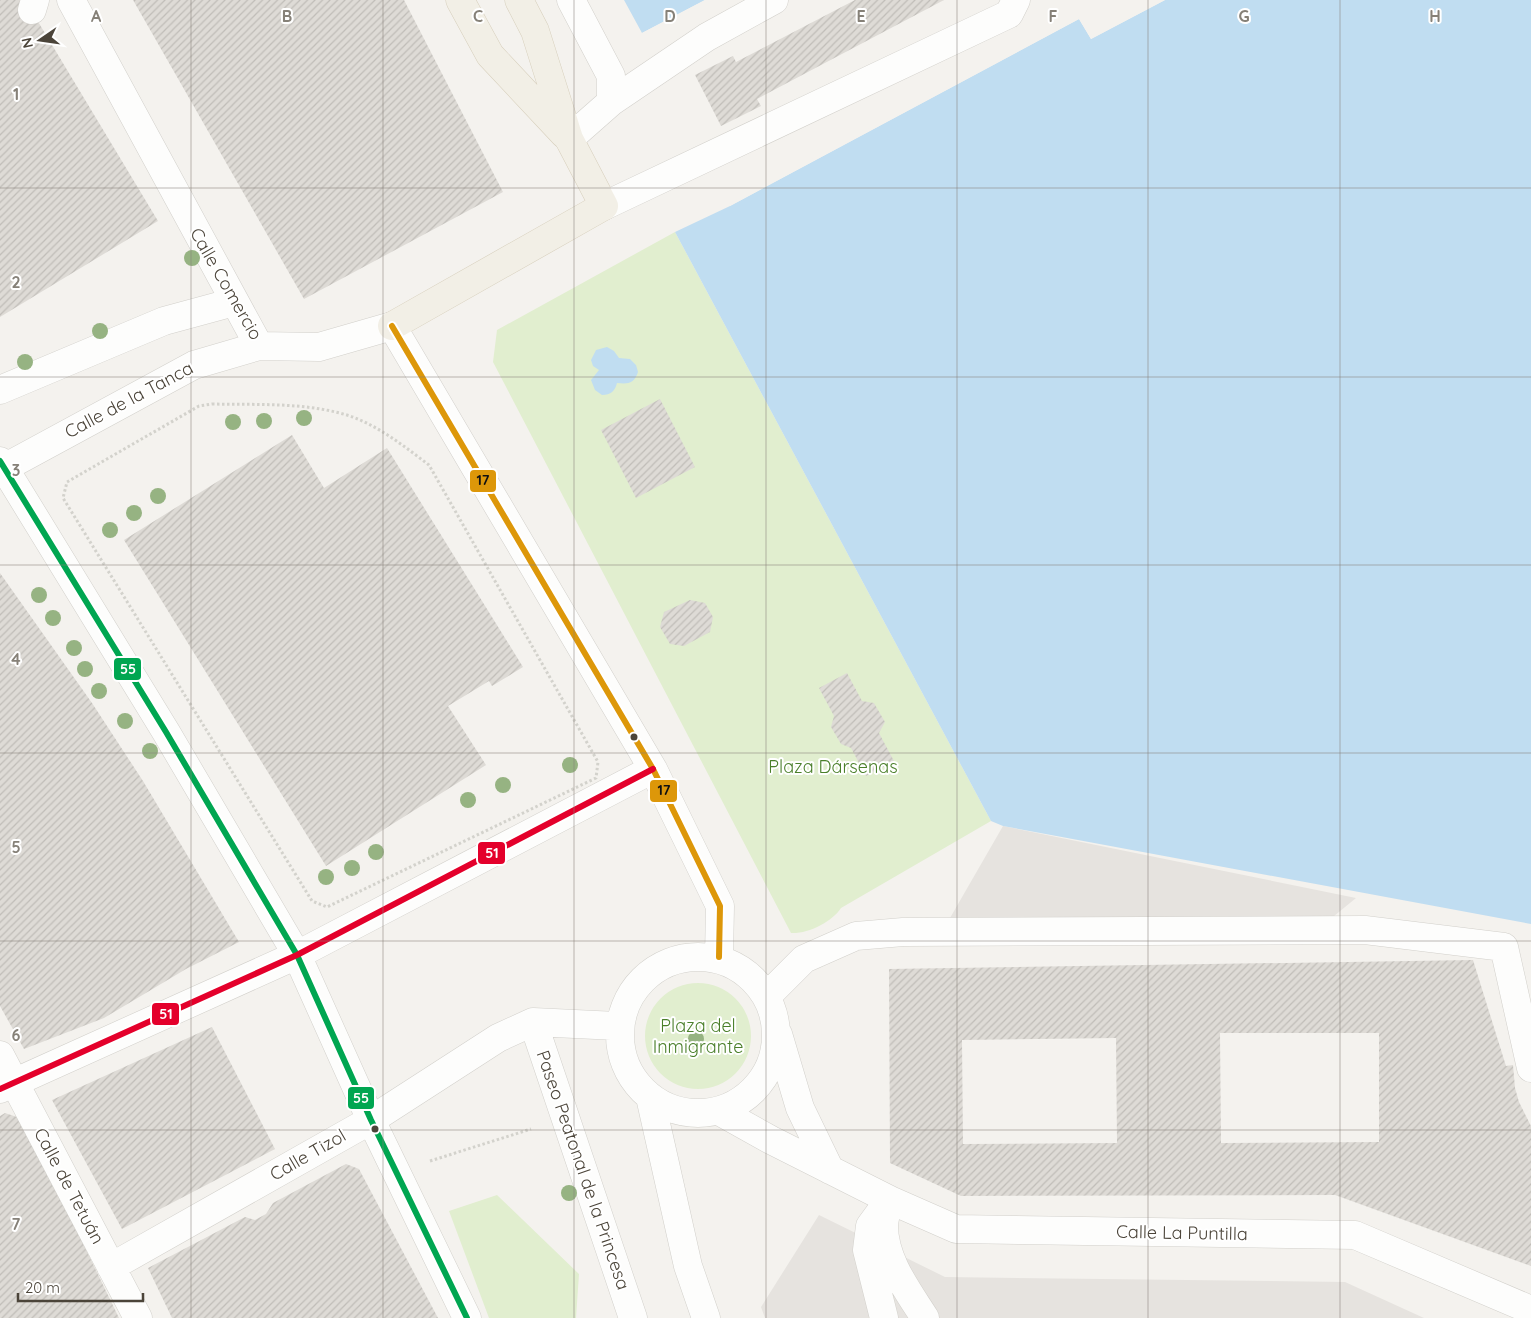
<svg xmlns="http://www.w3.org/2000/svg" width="1531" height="1318" font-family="Quicksand,sans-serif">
<defs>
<pattern id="building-hatch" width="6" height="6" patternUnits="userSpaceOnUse" patternTransform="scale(1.25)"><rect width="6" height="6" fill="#dedbd6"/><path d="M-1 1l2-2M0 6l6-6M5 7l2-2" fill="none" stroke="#c0bdb8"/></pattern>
</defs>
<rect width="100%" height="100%" fill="#f4f2ee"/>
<path fill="#e1eecf" d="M675 232 991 821 841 908C832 922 808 934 791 933L493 362 497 330Z
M645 1036a53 53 0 1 1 106 0a53 53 0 1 1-106 0Z
M497 1195 579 1274 576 1318H489L449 1211Z"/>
<path fill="#e6e3df" d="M1003 826 1356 898 1328 921 950 918Z
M819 1215 945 1277 1345 1282 1424 1318H765L761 1307Z"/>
<path fill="#c0ddf1" d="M624 0H705L642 33Z
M1165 0H1531V924L1003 826 991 821 675 232 730 206 1079 19 1091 39Z
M607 347 614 351 619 358 630 359 636 365 638 372C634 384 628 384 617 383 615 391 611 395 602 395L595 390 591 380 599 370 593 366 591 360 596 350Z"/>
<path fill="#f4f2ee" d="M705 0H707L706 2 643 35 642 33Z
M1160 0H1165L1091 39 1079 19 730 206 729 203 1078 17 1081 18 1092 35Z"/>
<path fill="url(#building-hatch)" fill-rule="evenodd" d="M0 0H25L158 221 0 317Z
M133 0H404L503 192 304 299Z
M855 0H944L757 99 761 106 721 126 695 75 733 56 736 62Z
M660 399 695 467 636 498 601 430Z
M292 435 324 488 387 448 523 667 492 686 489 681 448 706 486 765 326 866 124 540Z
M0 573 92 703 143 781 239 942 186 969 104 1018 24 1049 0 1006Z
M690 600 705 603 713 617 710 632 684 646 670 644 660 627 664 612Z
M847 673 862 701 874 703 885 722 879 733 894 761 866 776 851 748 841 744 831 727 834 716 819 688Z
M1473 960 1506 1066 1513 1065 1515 1088 1519 1102 1531 1126V1266L1335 1195 961 1196 890 1163 889 969ZM1220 1033H1379V1142L1221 1143ZM1116 1038 1117 1143 963 1144 962 1040Z
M212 1027 275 1149 122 1229 52 1100Z
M5 1113 23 1119 119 1318H0V1116Z
M346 1164 359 1169 438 1318H172L148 1268 245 1217 255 1220 266 1214 273 1203Z"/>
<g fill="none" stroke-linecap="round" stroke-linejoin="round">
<g stroke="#d2d0cb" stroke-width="29">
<path id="minor" d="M71 0 259 346
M32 10 35 0
M611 102 707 37 774 0
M569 139 611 102V76L571 0
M604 206 1009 14 1016 0
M0 390 164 321 234 302
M0 461 166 732 297 955 371 1120 467 1318
M4 468 194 365 259 346 319 347 392 326 653 769 720 906 719 957
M620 1035a78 78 0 1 1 156 0a78 78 0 1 1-156 0Z
M767 996 804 959 856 936 903 932 1365 930 1504 947 1531 1068
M533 1022 633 1318
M778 1034 800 1108 830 1170
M0 1055 138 1318
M0 1089 297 955 653 769
M650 1097 688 1266 706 1318
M719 1111 771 1140 890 1200 956 1229 1355 1235 1531 1310
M890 1200C888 1208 884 1218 884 1226 884 1260 908 1291 925 1318
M881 1211 870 1226 867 1250 884 1318
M111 1267 371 1120 498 1038 533 1022 617 1026"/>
</g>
<g stroke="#d6cebb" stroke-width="29">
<path id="major" d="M460 0 490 55 564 134
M392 326 604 206 569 139 535 31 519 0"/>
</g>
<path stroke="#d3d2cc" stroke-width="3" stroke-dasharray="2.5 2.5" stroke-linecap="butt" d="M212 404C259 405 306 402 350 416 379 426 405 447 429 465L598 762 596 778 327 907 312 901 63 498 67 482 199 406Z
M430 1161 531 1129"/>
<use href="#minor" stroke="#fdfdfc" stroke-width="28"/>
<use href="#major" stroke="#f2efe6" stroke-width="28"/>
<g stroke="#fff" stroke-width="10">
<path id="bus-1" d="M392 326 653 769 720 906 719 957"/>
</g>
<g stroke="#fff" stroke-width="10">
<path id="bus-2" d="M0 461 166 732 297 955 371 1120 467 1318"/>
</g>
<g stroke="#fff" stroke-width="10">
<path id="bus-3" d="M0 1089 297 955 653 769"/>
</g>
<use href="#bus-1" stroke="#dd9709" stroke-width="6"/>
<use href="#bus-2" stroke="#00a651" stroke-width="6"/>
<use href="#bus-3" stroke="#e4002b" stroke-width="6"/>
</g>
<g fill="#96b382">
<circle cx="192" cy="258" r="8"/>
<circle cx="100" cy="331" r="8"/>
<circle cx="25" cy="362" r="8"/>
<circle cx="304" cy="418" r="8"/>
<circle cx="264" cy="421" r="8"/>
<circle cx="233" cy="422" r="8"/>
<circle cx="158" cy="496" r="8"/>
<circle cx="134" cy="513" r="8"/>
<circle cx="110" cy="530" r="8"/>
<circle cx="39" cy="595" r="8"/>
<circle cx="53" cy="618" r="8"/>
<circle cx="74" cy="648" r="8"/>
<circle cx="85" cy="669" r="8"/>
<circle cx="99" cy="691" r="8"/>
<circle cx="125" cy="721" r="8"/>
<circle cx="150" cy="751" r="8"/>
<circle cx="570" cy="765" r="8"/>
<circle cx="503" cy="785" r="8"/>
<circle cx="468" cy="800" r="8"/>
<circle cx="376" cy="852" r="8"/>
<circle cx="352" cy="868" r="8"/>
<circle cx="326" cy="877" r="8"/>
<circle cx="696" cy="1039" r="8"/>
<circle cx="569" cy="1193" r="8"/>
</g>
<path fill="none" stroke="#868178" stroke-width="1" stroke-opacity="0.55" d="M191 0V1318M383 0V1318M574 0V1318M766 0V1318M957 0V1318M1148 0V1318M1340 0V1318M0 188H1531M0 377H1531M0 565H1531M0 753H1531M0 941H1531M0 1130H1531"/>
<g fill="#4b4439" stroke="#fff" stroke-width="2">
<circle cx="634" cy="737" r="4.5"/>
<circle cx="375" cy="1129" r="4.5"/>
</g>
<g text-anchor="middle" stroke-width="4" stroke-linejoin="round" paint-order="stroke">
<g font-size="18" fill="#4b4439" stroke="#fff">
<text transform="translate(226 284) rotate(60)" y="6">Calle Comercio</text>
<text transform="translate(129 400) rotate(-28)" y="6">Calle de la Tanca</text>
<text transform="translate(308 1155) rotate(-30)" y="6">Calle Tizol</text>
<text transform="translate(583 1170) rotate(71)" y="6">Paseo Peatonal de la Princesa</text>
<text transform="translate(69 1186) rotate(62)" y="6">Calle de Tetuán</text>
<text transform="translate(1182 1233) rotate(1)" y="6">Calle La Puntilla</text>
</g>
<g font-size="18" fill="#4a7f2a" stroke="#fff">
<text x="833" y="773">Plaza Dársenas</text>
<text x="698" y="1032">Plaza del<tspan x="698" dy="21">Inmigrante</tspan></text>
</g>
</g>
<g font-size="16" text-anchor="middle" font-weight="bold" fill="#868178" stroke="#fff" stroke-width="4" stroke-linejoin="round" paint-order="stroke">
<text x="96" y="22">A</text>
<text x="287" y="22">B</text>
<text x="478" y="22">C</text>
<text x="670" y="22">D</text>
<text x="861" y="22">E</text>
<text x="1053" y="22">F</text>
<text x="1244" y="22">G</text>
<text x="1435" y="22">H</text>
<text x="16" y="100">1</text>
<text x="16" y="288">2</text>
<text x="16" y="476">3</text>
<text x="16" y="665">4</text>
<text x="16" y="853">5</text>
<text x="16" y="1041">6</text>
<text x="16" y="1230">7</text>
</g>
<g stroke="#fff" stroke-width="2">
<rect x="469" y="469" width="28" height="24" rx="5" fill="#dd9709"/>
<rect x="113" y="657" width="29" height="24" rx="5" fill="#00a651"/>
<rect x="649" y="779" width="29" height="24" rx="5" fill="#dd9709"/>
<rect x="477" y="841" width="29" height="24" rx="5" fill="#e4002b"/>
<rect x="151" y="1002" width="29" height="24" rx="5" fill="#e4002b"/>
<rect x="347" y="1086" width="28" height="24" rx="5" fill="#00a651"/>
</g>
<g font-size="14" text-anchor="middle" font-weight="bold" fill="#fff">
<text x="128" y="674">55</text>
<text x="492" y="858">51</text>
<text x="166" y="1019">51</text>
<text x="361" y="1103">55</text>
</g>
<g font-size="14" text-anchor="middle" font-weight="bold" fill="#111">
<text x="483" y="485">17</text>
<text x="664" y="795">17</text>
</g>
<g transform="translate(40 40) rotate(257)" stroke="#ffffff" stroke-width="4" paint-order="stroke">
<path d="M0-4L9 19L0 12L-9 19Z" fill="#4b4439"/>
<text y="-8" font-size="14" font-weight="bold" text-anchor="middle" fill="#4b4439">N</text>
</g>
<path d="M18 1293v8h125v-8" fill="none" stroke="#4b4439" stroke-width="2.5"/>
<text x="25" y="1293" font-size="15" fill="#4b4439" stroke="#ffffff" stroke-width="4" paint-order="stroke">20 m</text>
</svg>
